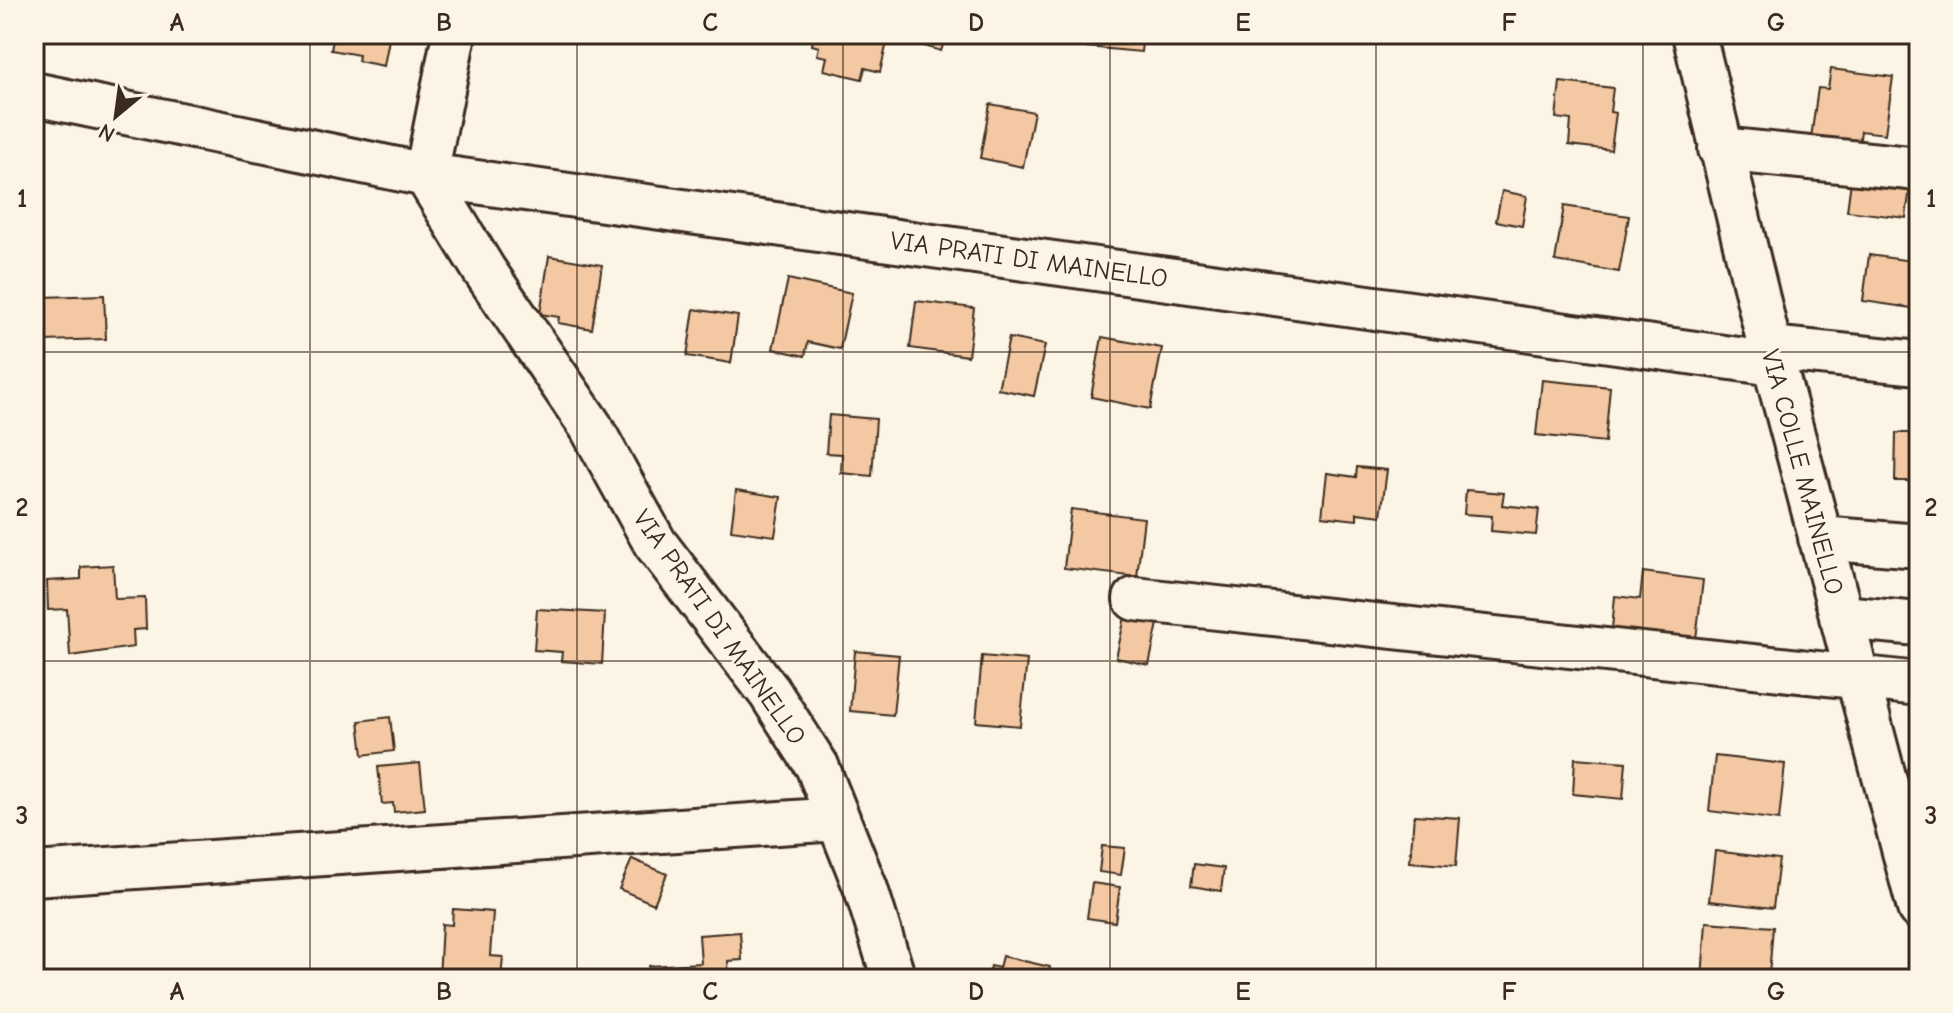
<svg xmlns="http://www.w3.org/2000/svg" width="1953" height="1013" font-family="'Comic Neue',sans-serif">
<rect width="100%" height="100%" fill="#fcf5e5"/>
<filter id="ink" filterUnits="userSpaceOnUse"><feTurbulence type="fractalNoise" baseFrequency=".0125" numOctaves="2"/><feDisplacementMap in="SourceGraphic" scale="16" xChannelSelector="R" yChannelSelector="G"/><feConvolveMatrix kernelMatrix="1 2 1 2 8 2 1 2 1" color-interpolation-filters="sRGB"/></filter>
<g filter="url(#ink)">
<path fill="#f3c8a2" stroke="#3b2a1e" stroke-width="2" d="M334 34H390L384 66 358 61 359 55 331 50Z
M814 34H889L880 72 865 68 862 79 824 70 827 57 817 55 819 47 812 45Z
M904 34H947L941 51 902 39Z
M1088 34H1143L1141 52 1087 47Z
M1831 69 1893 77 1885 134 1861 131 1859 145 1811 138 1818 88 1828 89Z
M1560 82 1613 88 1610 112 1616 113 1611 150 1569 145 1571 120 1556 118Z
M990 104 1034 112 1023 167 980 158Z
M1852 173 1911 180 1906 218 1847 211Z
M1502 191 1527 196 1522 226 1496 221Z
M1564 206 1629 216 1619 272 1555 261Z
M1869 255 1919 262V309L1863 301Z
M549 256 602 265 592 329 558 323 559 317 540 314Z
M788 279 852 293 840 349 808 342 805 356 773 349Z
M104 295 106 339 44 341 43 297Z
M916 301 974 308 968 356 910 348Z
M694 309 738 316 731 363 687 356Z
M1102 337 1162 348 1150 409 1091 397Z
M1009 338 1045 345 1034 396 998 389Z
M1542 380 1610 387 1605 442 1536 435Z
M829 415 876 419 872 476 841 473 842 454 826 453Z
M1896 433H1919V481H1895Z
M1357 467 1387 470 1381 516 1357 513V520L1322 516 1327 473 1356 477Z
M736 490 781 497 775 536 731 530Z
M1466 490 1504 493 1502 505 1539 509 1536 535 1491 531 1492 516 1464 514Z
M1071 509 1144 518 1137 577 1064 568Z
M113 565 115 599 145 598 146 629 133 630 134 647 70 656 67 609 48 610 47 581 81 579V567Z
M1643 572 1703 580 1696 639 1612 629 1615 596 1640 599Z
M537 609 605 613 602 664 561 661 562 652 534 650Z
M1126 612 1159 619 1149 665 1116 658Z
M855 651 899 655 893 715 850 711Z
M982 656 1027 660 1020 726 976 722Z
M390 717 394 751 363 755 359 721Z
M1715 756 1785 764 1779 820 1709 811Z
M1575 758 1626 762 1623 799 1573 794Z
M420 763 425 809 394 812 393 803 382 804 378 767Z
M1414 815 1460 818 1456 866 1410 862Z
M1102 846 1125 848 1121 875 1099 872Z
M1715 851 1779 859 1773 908 1709 901Z
M632 859 667 874 654 904 619 889Z
M1194 864 1224 868 1221 891 1191 886Z
M1092 883 1120 887 1115 922 1087 918Z
M453 909 493 912 490 956 503 957 501 979H439L442 924 452 925Z
M1706 922 1773 927 1769 975 1702 979Z
M740 932 742 960 728 961 729 979H650L649 966 701 963 699 935Z
M1002 956 1050 967 1047 979H988L991 966 999 968Z"/>
<g fill="none" stroke-linecap="round" stroke-linejoin="round">
<g stroke="#3b2a1e" stroke-width="48">
<path id="minor" d="M454 34 426 175 1774 364
M1694 34 1770 348 1919 908
M34 94 426 175 484 270 591 427 655 543 770 693 817 766 866 889 894 979
M1720 149 1919 169
M1770 348 1919 363
M1820 538 1919 546
M1135 599 1919 684
M1841 617 1919 624
M34 874 838 819"/>
</g>
<use href="#minor" stroke="#fcf5e5" stroke-width="42"/>
</g>
</g>
<path fill="none" stroke="#3b2a1e" stroke-width="2" stroke-opacity="0.55" d="M310 34V979M577 34V979M843 34V979M1110 34V979M1376 34V979M1643 34V979M34 352H1919M34 661H1919"/>
<g text-anchor="middle" stroke-width="6" stroke-linejoin="round" paint-order="stroke">
<g font-size="26" fill="#3b2a1e" stroke="#fcf5e5">
<text transform="translate(1029 259) rotate(8)" y="9">VIA PRATI DI MAINELLO</text>
<text transform="translate(1803 472) rotate(75)" y="9">VIA COLLE MAINELLO</text>
<text transform="translate(720 627) rotate(55)" y="9">VIA PRATI DI MAINELLO</text>
</g>
</g>
<rect width="1953" height="1013" fill="none" stroke="#fcf5e5" stroke-width="88"/>
<g transform="translate(116 116) rotate(209)" stroke="#fcf5e5" stroke-width="6" paint-order="stroke">
<path d="M0-6L14 30L0 20L-14 30Z" fill="#3b2a1e"/>
<text y="-12" font-size="22" font-weight="bold" text-anchor="middle" fill="#3b2a1e">N</text>
</g>
<rect x="44" y="44" width="1865" height="925" fill="none" stroke="#3b2a1e" stroke-width="3"/>
<g font-size="26" text-anchor="middle" font-weight="bold" fill="#3b2a1e">
<text x="177" y="31">A</text>
<text x="444" y="31">B</text>
<text x="710" y="31">C</text>
<text x="976" y="31">D</text>
<text x="1243" y="31">E</text>
<text x="1509" y="31">F</text>
<text x="1776" y="31">G</text>
<text x="22" y="207">1</text>
<text x="1931" y="207">1</text>
<text x="22" y="516">2</text>
<text x="1931" y="516">2</text>
<text x="22" y="824">3</text>
<text x="1931" y="824">3</text>
<text x="177" y="1000">A</text>
<text x="444" y="1000">B</text>
<text x="710" y="1000">C</text>
<text x="976" y="1000">D</text>
<text x="1243" y="1000">E</text>
<text x="1509" y="1000">F</text>
<text x="1776" y="1000">G</text>
</g>
</svg>
